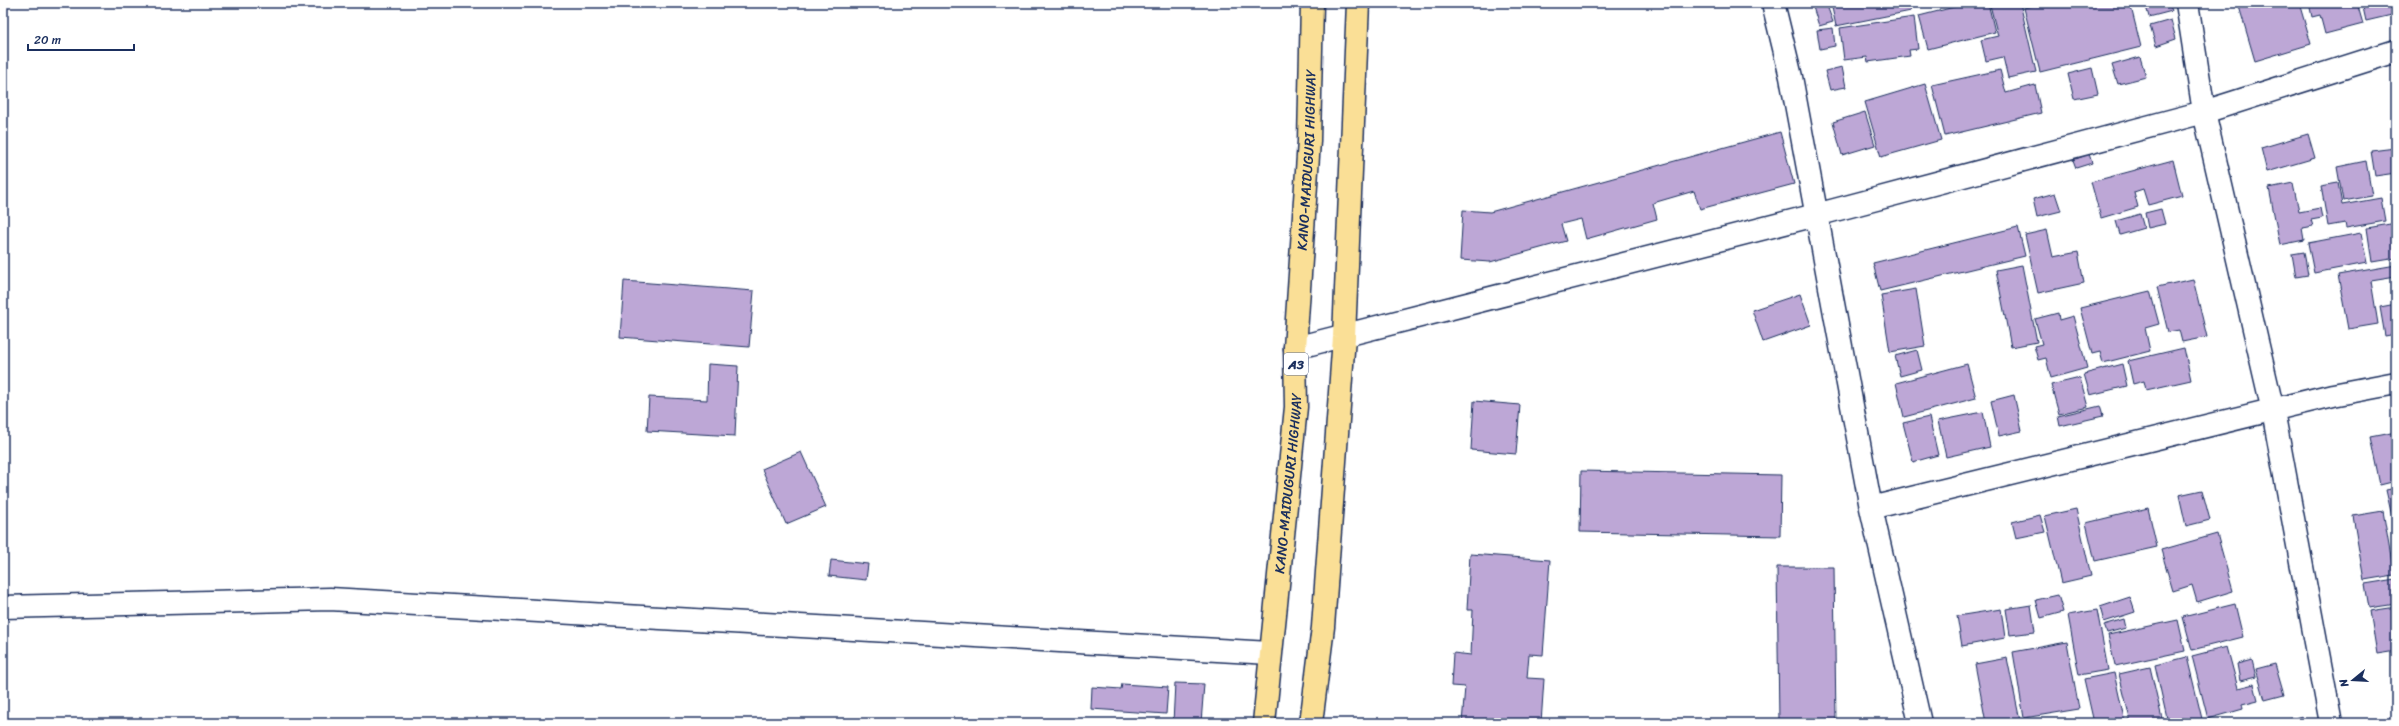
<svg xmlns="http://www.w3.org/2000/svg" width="2399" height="726" font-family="Sriracha,sans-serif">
<rect width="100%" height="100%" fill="#fff"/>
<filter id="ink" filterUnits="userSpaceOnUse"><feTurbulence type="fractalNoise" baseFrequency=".025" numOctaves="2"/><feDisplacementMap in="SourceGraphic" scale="8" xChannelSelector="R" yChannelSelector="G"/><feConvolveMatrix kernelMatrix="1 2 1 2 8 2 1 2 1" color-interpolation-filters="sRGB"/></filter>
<g filter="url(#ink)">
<path fill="#bda7d6" stroke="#1b2f5e" d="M1826 3 1833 22 1819 26 1813 7Z
M1831 3H1909L1911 11 1836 26Z
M1970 3H1988L1995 32 1928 49 1919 16Z
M1998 3H2020L2036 72 2008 78 2003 57 1986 61 1981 40 1998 36 1990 5Z
M2043 3H2130L2141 47 2040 72 2024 8Z
M2145 3H2169L2172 11 2149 17Z
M2238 3H2299L2311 44 2255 61Z
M2309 3H2357L2363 24 2325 34 2320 15 2312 17Z
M2362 3H2396V14L2366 21Z
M1914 17 1918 49 1909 50 1910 56 1868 62 1867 57 1844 60 1840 28Z
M2171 20 2176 39 2156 46 2150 26Z
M1833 28 1835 46 1820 49 1817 30Z
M2140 57 2146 77 2118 84 2112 65Z
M1842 67 1846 87 1830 90 1825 71Z
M2092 68 2098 94 2074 99 2068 74Z
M2000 70 2006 93 2035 85 2041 113 1945 136 1932 85Z
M1925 84 1941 140 1881 157 1865 102Z
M1865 112 1875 145 1842 155 1833 122Z
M1780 132 1794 184 1700 209 1694 191 1653 203 1657 219 1586 239 1581 219 1561 224 1566 241 1490 262 1460 260 1463 210 1490 212Z
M2308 134 2315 158 2267 172 2261 148Z
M2395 148 2396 173 2375 176 2371 151Z
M2089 154 2092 163 2076 168 2073 160Z
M2173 160 2182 196 2148 205 2143 189 2134 192 2138 207 2101 218 2091 182Z
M2366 161 2372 196 2343 201 2337 167Z
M2293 183 2299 212 2320 208 2322 218 2311 220 2313 226 2302 228 2304 240 2280 245 2269 188Z
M2338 183 2342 205 2381 198 2385 221 2346 228 2345 223 2328 226 2321 186Z
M2055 193 2061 211 2037 217 2033 199Z
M2161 209 2165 224 2148 228 2145 213Z
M2140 214 2144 228 2120 235 2116 221Z
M2396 223V258L2372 262 2367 228Z
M2018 227 2025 256 1880 291 1873 263Z
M2047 230 2053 257 2078 252 2084 283 2038 293 2025 235Z
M2361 233 2367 263 2314 273 2308 243Z
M2304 252 2308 275 2296 277 2292 254Z
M2022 265 2037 342 2011 347 1996 270Z
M2396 265V277L2371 281 2378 324 2348 329 2338 275Z
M2193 279 2207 337 2182 342 2179 330 2168 332 2157 287Z
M624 281 754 291 749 347 620 337Z
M1916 289 1925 346 1890 352 1881 295Z
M2150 291 2159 324 2145 328 2150 351 2103 363 2100 352 2092 354 2080 308Z
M1800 294 1811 325 1763 342 1752 310Z
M2396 304V334L2385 336 2380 307Z
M2058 313 2059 320 2073 316 2087 368 2051 378 2046 358 2038 360 2034 346 2042 344 2035 319Z
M2184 348 2191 380 2146 390 2144 381 2133 384 2128 361Z
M1917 350 1922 370 1900 376 1895 356Z
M708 364 738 366 735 436 647 431 649 397 707 400Z
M1967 364 1976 398 1904 417 1896 383Z
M2122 364 2127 386 2090 395 2084 374Z
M2080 378 2088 407 2059 414 2051 385Z
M2014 395 2022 431 1999 436 1991 401Z
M1474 401 1520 405 1516 454 1471 450Z
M2100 406 2103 416 2060 426 2058 416Z
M1983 412 1990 447 1946 457 1938 421Z
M1929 417 1938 455 1913 462 1903 423Z
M2396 432V481L2380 485 2370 437Z
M801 452 826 507 786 524 762 469Z
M1581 471 1781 475 1780 536 1580 532Z
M2396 488V534L2386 490Z
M2202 490 2210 520 2186 526 2179 495Z
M2148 508 2157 547 2095 561 2086 523Z
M2076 509 2091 576 2061 583 2045 516Z
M2383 511 2394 575 2364 580 2353 516Z
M2040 515 2045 532 2016 538 2012 522Z
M2217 534 2233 591 2197 602 2192 585 2173 591 2161 550Z
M1470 554 1550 560 1543 655 1529 654 1527 678 1544 679 1541 723H1462L1465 687 1451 686 1453 653 1471 655 1473 610H1467Z
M831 560 868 564 866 580 829 576Z
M1777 567H1834L1836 723H1779Z
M2396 579V604L2369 608 2365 584Z
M2058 595 2063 612 2041 618 2036 600Z
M2130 597 2135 612 2104 622 2100 607Z
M2235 604 2243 637 2192 650 2183 617Z
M2031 605 2035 632 2010 635 2006 609Z
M2396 607V651L2377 654 2370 611Z
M2001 609 2005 638 1962 646 1957 616Z
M2097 610 2108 670 2079 675 2068 615Z
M2124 619 2126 628 2107 633 2104 625Z
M2178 620 2185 651 2115 666 2108 635Z
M2067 642 2079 709 2024 718 2013 652Z
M2227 647 2238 688 2254 684 2258 700 2242 704 2243 709 2208 719 2192 656Z
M2187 657 2203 723H2168L2155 665Z
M2007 658 2020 721 1986 723 1975 664Z
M2252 660 2256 677 2240 681 2237 664Z
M2275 664 2284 695 2265 700 2256 669Z
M2150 667 2163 723H2131L2119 674Z
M2114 673 2125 723H2094L2084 679Z
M1175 683 1204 684 1201 723H1173Z
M1122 684 1168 687 1166 714 1091 709 1092 687 1121 689Z
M2302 716 2304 723H2274Z"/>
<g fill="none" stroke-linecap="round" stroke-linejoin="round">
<g stroke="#1b2f5e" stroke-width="25">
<path id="minor" d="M1773 3 1791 77 1871 508 1920 723
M2187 3 2204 112 2273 411 2331 723
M1295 348 1816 215 2204 112 2396 51
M1871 508 2333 395 2396 383
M3 607 330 599 1270 653"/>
</g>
<g stroke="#1b2f5e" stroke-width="25">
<g id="trunk">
<path id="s1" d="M1264 723 1296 407 1295 348 1309 141 1312 3"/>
<path d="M1311 723 1323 627 1344 337 1358 3"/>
</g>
</g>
<use href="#minor" stroke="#fff" stroke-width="22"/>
<use href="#trunk" stroke="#fadf96" stroke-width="22"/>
</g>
</g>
<g text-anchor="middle" stroke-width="3.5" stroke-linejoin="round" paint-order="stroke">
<rect fill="#fff" stroke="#5f6d8e" stroke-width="1" x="1284" y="353" width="24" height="22" rx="3"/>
<g font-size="13" font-weight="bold" fill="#1b2f5e">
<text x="1296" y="369">A3</text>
</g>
<g font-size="14" fill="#1b2f5e" stroke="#fff">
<text dy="5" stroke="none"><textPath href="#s1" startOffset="565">KANO-MAIDUGURI HIGHWAY</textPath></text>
<text dy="5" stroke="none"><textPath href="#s1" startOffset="241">KANO-MAIDUGURI HIGHWAY</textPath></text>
</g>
</g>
<rect width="2399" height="726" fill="none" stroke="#fff" stroke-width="16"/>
<rect x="8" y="8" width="2383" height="710" fill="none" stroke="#1b2f5e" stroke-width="1.5" filter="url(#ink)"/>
<g transform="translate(2353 680) rotate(252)" stroke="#ffffff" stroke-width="3" paint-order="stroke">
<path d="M0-3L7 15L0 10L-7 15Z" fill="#1b2f5e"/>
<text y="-6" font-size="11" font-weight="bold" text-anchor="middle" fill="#1b2f5e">N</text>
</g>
<path d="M28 44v6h106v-6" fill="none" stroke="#1b2f5e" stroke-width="2"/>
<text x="34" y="44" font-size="12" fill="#1b2f5e" stroke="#ffffff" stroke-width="3" paint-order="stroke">20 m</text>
</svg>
